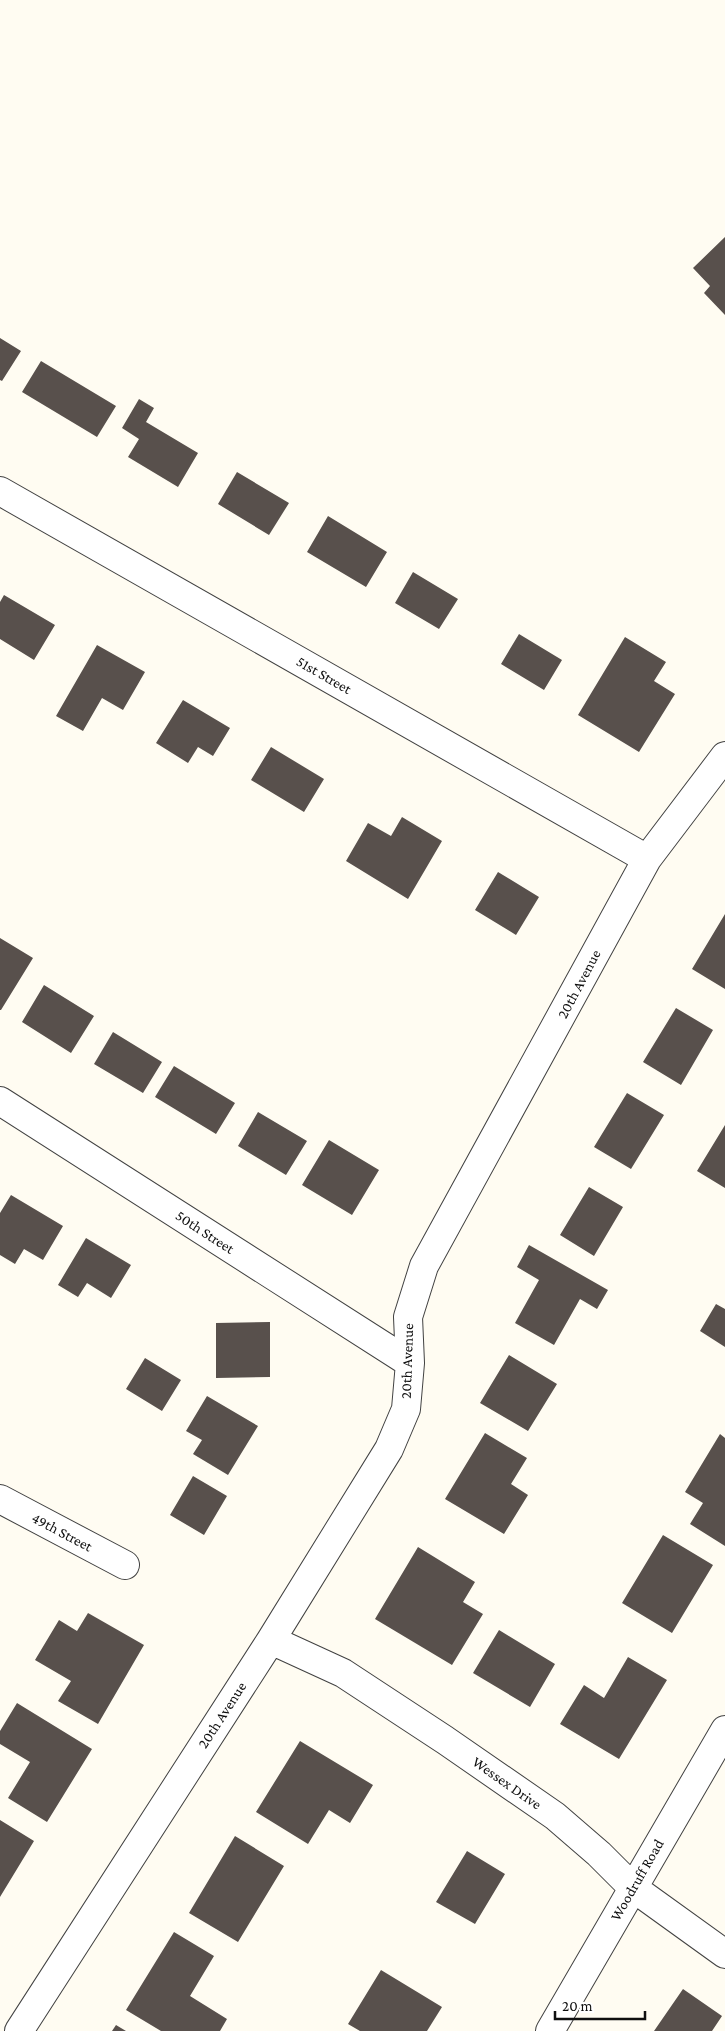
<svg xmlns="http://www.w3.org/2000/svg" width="725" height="2031" font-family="'Crimson Pro',serif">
<rect width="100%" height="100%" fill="#fffcf2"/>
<path fill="#58504c" d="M725 237V315L704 293 710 286 693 268Z
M0 338 21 351 2 381 0 380Z
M41 361 116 406 97 437 22 392Z
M139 399 154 408 146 422 198 453 178 487 128 457 139 439 122 428Z
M237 472 289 503 269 535 218 504Z
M328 516 387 552 366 587 307 552Z
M413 572 458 599 439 629 395 603Z
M4 595 55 625 34 660 0 639V602Z
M519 634 562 660 544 690 501 664Z
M625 637 666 662 654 681 675 694 639 752 578 715Z
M97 645 145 672 123 710 102 698 83 731 56 716Z
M183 700 230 728 213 756 198 747 188 763 156 743Z
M271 747 324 779 304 812 251 780Z
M402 817 442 841 408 899 346 861 368 823 391 836Z
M498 872 539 897 516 935 475 910Z
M725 914V989L692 969Z
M0 938 33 958 1 1010H0Z
M44 985 94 1016 71 1053 22 1022Z
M676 1008 713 1030 681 1085 643 1062Z
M113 1032 162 1062 143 1093 94 1064Z
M174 1066 235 1103 216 1134 155 1097Z
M627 1093 664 1115 631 1169 594 1147Z
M258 1112 307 1141 286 1175 238 1146Z
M725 1125V1188L697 1171Z
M329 1140 379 1170 352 1215 302 1185Z
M589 1187 623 1207 594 1256 560 1235Z
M11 1195 63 1226 43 1260 24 1249 15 1264 0 1255V1213Z
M86 1238 131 1265 111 1298 87 1283 78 1297 58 1285Z
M529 1245 608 1290 597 1309 580 1299 554 1345 515 1323 539 1280 517 1267Z
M716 1304 725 1309V1347L700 1331Z
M270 1322V1377L216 1378V1323Z
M509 1355 557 1384 528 1431 480 1403Z
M145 1358 181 1380 162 1411 126 1389Z
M207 1396 258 1426 228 1475 193 1454 202 1440 186 1431Z
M485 1433 527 1458 511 1484 528 1495 504 1534 445 1499Z
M720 1434 725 1438V1546L690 1524 703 1503 685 1492Z
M193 1476 227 1496 204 1535 170 1515Z
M663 1535 713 1565 672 1633 622 1603Z
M418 1547 475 1582 463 1602 483 1614 452 1665 375 1619Z
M88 1613 144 1645 98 1724 58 1701 71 1681 35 1660 59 1620 77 1631Z
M499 1630 555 1664 530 1707 473 1673Z
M628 1657 667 1680 619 1759 560 1724 584 1685 604 1698Z
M17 1703 92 1749 47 1822 8 1798 30 1762 0 1744V1731Z
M300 1741 373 1785 350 1823 329 1810 308 1844 256 1812Z
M0 1820 34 1841 0 1897Z
M235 1836 284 1866 238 1942 189 1913Z
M467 1851 505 1874 475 1924 436 1902Z
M174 1932 214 1956 190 1996 227 2019 220 2031H161L126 2010Z
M381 1970 442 2007 427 2031H360L348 2024Z
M683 1989 722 2016 712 2031H654Z
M116 2025 126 2031H112Z"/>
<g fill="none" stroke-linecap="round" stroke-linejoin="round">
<g stroke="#424242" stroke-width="30">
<path id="minor" d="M0 491 647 859
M0 1101 410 1363
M0 1499 125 1565
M271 1640 343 1673 445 1740 555 1816 599 1854 632 1887 725 1954
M19 2031 271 1640 389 1449 406 1409 410 1363 408 1317 424 1266 647 859 725 756
M550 2031 725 1730"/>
</g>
<use href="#minor" stroke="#fff" stroke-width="28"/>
</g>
<g text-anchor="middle" stroke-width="5" stroke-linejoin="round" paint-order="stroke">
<g font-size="15" fill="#0f0f0f" stroke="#fff">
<text transform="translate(324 675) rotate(30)" y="5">51st Street</text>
<text transform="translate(579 984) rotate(-62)" y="5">20th Avenue</text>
<text transform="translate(205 1232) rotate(33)" y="5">50th Street</text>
<text transform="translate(407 1361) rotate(-88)" y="5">20th Avenue</text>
<text transform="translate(62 1532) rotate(28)" y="5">49th Street</text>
<text transform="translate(222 1715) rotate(-57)" y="5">20th Avenue</text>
<text transform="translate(507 1783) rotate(35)" y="5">Wessex Drive</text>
<text transform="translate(637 1880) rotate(-60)" y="5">Woodruff Road</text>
</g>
</g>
<path d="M555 2011v8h90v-8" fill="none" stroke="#0f0f0f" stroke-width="2.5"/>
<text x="562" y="2011" font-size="15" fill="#0f0f0f" stroke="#ffffff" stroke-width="4" paint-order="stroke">20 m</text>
</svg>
